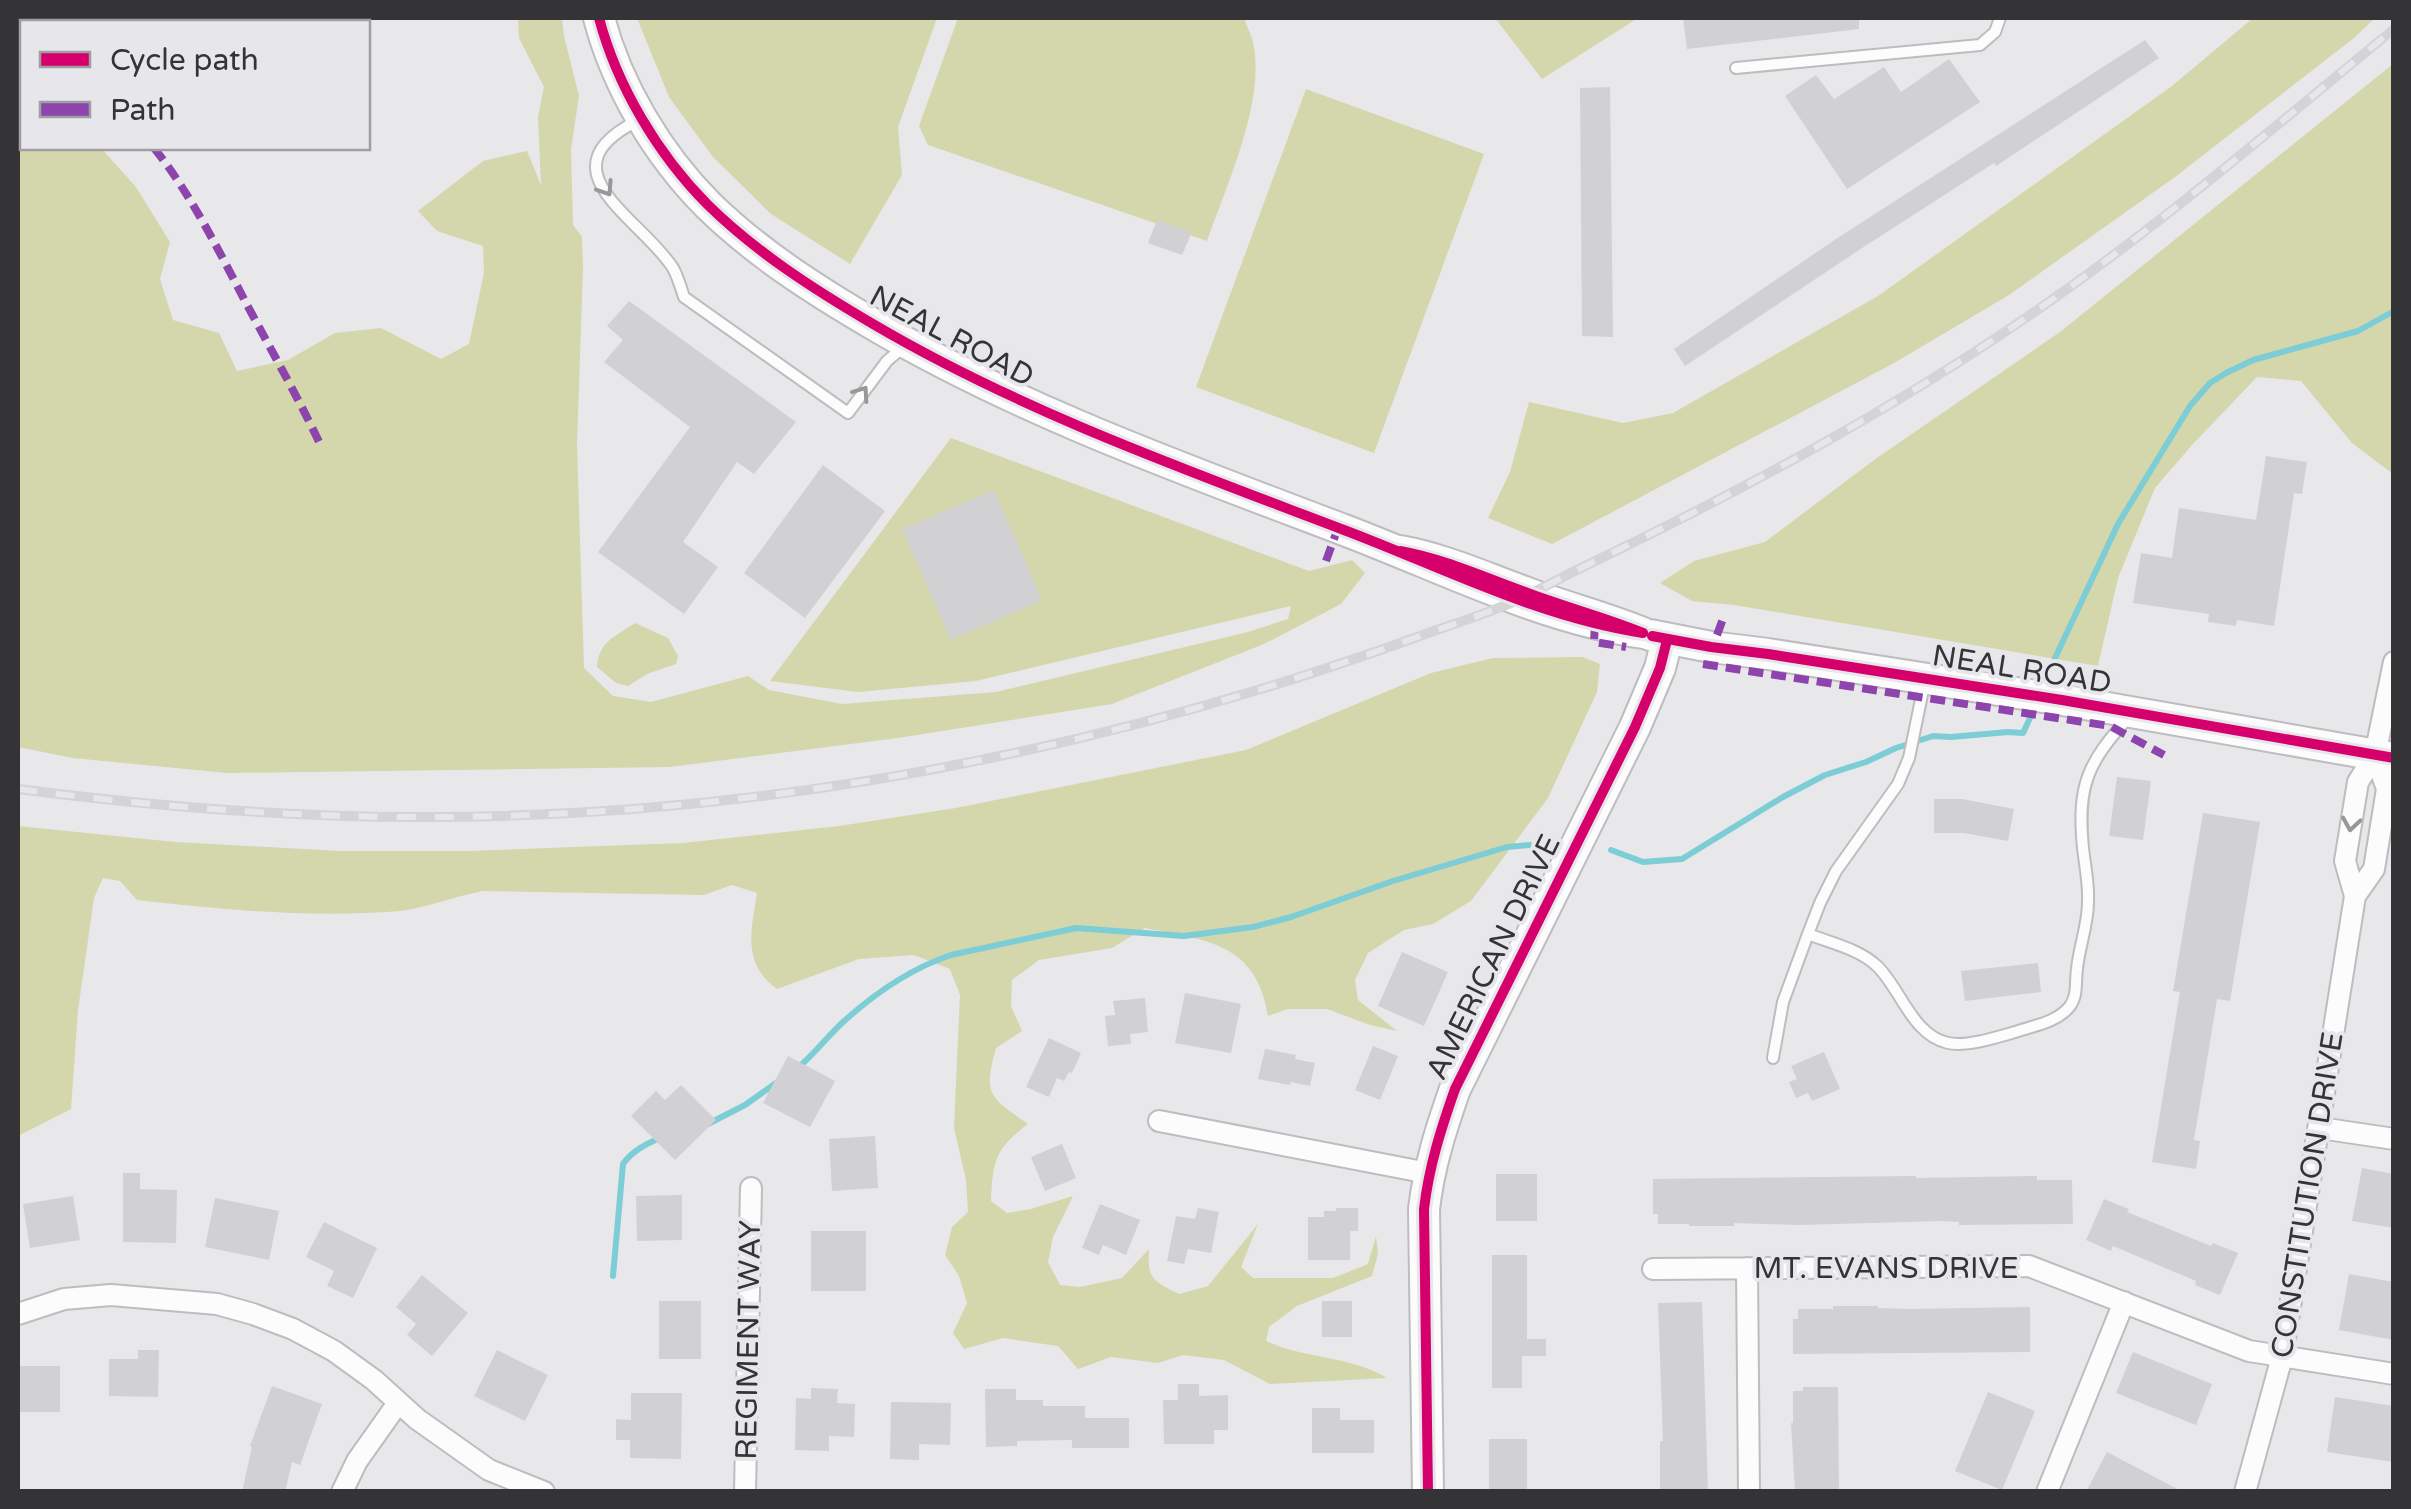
<svg xmlns="http://www.w3.org/2000/svg" width="2411" height="1509" font-family="'Varela Round',sans-serif">
<rect width="100%" height="100%" fill="#e8e8ea"/>
<path fill="#d4d6ac" d="M518 18H562L564 36 579 96 571 149 573 225 582 237 583 268 577 445 584 668 613 696 651 702 748 676 769 690 842 704 996 692 1248 632 1288 619 1291 606 976 681 858 692 770 681 951 438 1309 571 1352 560 1365 573 1341 604 1264 644 1112 704 898 738 670 767 227 773 73 758 18 747V62L22 65V148H101L136 187 170 242 160 279 173 320 219 333 237 371 288 360 335 333 381 328 441 359 469 344 484 273 483 246 437 231 418 211 483 161 527 151 541 185 538 117 544 87 519 38Z
M637 18H937L898 127 902 175 850 264 771 214 713 157 669 97Z
M958 18H1244C1247 27 1253 38 1254 48 1264 105 1226 186 1207 241L928 145 919 126Z
M1495 18H1638L1542 79Z
M2253 18H2375L2354 38 2175 177 2009 295 1894 363 1552 544 1488 518 1510 472 1529 402 1623 423 1673 413 1878 296 2172 86Z
M2393 64V474L2352 443 2301 381 2257 377 2192 445 2155 488 2118 578 2098 666 1734 605 1692 601 1660 583 1694 561 1765 542 1874 460 2060 332Z
M1306 89 1484 154 1374 453 1196 387Z
M635 623 668 638 678 656 676 664 647 674 628 686 616 683 597 667C599 641 615 637 635 623Z
M1582 657 1600 664 1597 692 1548 798 1471 901 1433 924 1404 930 1368 953 1355 980 1358 1000 1397 1031 1370 1025 1327 1009H1288L1268 1016C1256 942 1207 941 1145 928L1112 948 1039 960 1012 980 1011 1006 1022 1031 996 1048C983 1095 989 1097 1028 1124 995 1149 993 1160 991 1201L1007 1213 1031 1209 1073 1196 1053 1237 1048 1262 1060 1285 1080 1287 1122 1278 1149 1249C1147 1279 1153 1281 1179 1294L1208 1286 1258 1224 1241 1267 1253 1278H1333L1368 1264 1376 1236 1378 1254 1372 1276 1297 1306 1269 1327 1266 1341C1304 1359 1352 1356 1387 1378L1270 1384 1224 1360 1183 1355 1158 1363 1111 1357 1078 1369 1058 1346 1003 1338 964 1349 953 1333 967 1303 959 1276 945 1255 952 1227 968 1212 966 1180 954 1128 960 995 950 969 914 955 859 959 777 989C742 964 751 931 757 893L732 885 704 895 483 891C456 896 425 908 400 911 312 918 223 910 137 900L120 881 103 878 94 898 78 1010 71 1109 18 1136V826L175 842 339 851H471L683 843 839 826 956 808 1246 750 1431 673 1493 658Z"/>
<g fill="none" stroke-linecap="round" stroke-linejoin="round">
<path stroke="#7ccdd5" stroke-width="6" d="M2055 658 2118 524 2190 406 2210 383 2226 373 2253 360 2358 331 2394 311
M1611 850 1643 862 1682 859 1783 797 1825 775 1866 762 1896 748 1933 736 1951 737 2008 732 2023 733 2030 718
M799 1067C815 1053 828 1036 843 1022 874 994 912 968 951 955L1076 928 1184 936 1253 927 1291 917 1393 881 1507 847 1530 845
M706 1125 745 1105 776 1083
M613 1276 623 1164C632 1151 646 1144 660 1138"/>
</g>
<path fill="#d1d1d3" d="M1683 18H1859V29L1687 49Z
M2145 40 2159 58 1996 166 1994 163 1859 250 1685 366 1674 349 1839 237Z
M1949 59 1980 102 1847 189 1785 96 1816 75 1834 99 1884 67 1901 92Z
M1610 87 1613 337 1582 336 1580 88Z
M1157 220 1192 232 1182 255 1148 243Z
M629 301 796 422 754 474 737 462 683 542 718 567 684 614 598 552 690 427 604 362 623 340 607 326Z
M2266 456 2307 462 2302 494 2294 493 2274 626 2237 620 2236 626 2208 622 2209 614 2133 603 2141 553 2172 558 2179 508 2256 520Z
M823 465 885 511 805 618 744 573Z
M994 490 1042 600 951 640 902 529Z
M2117 777 2151 781 2143 840 2109 836Z
M1934 799H1962L2014 809 2008 841 1964 833H1934Z
M2203 813 2260 822 2230 1001 2217 999 2194 1140 2200 1141 2196 1169 2152 1162 2180 992 2173 991Z
M1402 952 1448 972 1424 1026 1378 1006Z
M2038 963 2041 992 1965 1001 1961 971Z
M1185 993 1241 1004 1231 1053 1175 1043Z
M1145 998 1148 1032 1130 1034 1131 1044 1108 1046 1105 1016 1115 1015 1113 1001Z
M1049 1038 1081 1053 1072 1073 1069 1072 1064 1081 1057 1078 1049 1097 1026 1087Z
M1373 1046 1398 1056 1380 1100 1355 1090Z
M1265 1049 1296 1055 1295 1059 1315 1063 1310 1086 1291 1082 1290 1085 1258 1079Z
M1824 1052 1840 1089 1812 1101 1808 1093 1796 1098 1789 1082 1797 1079 1791 1066Z
M788 1056 835 1081 810 1127 763 1103Z
M681 1085 716 1120 675 1160 631 1116 656 1091 665 1100Z
M875 1136 878 1188 832 1191 829 1139Z
M1062 1144 1076 1178 1045 1191 1031 1157Z
M2362 1168 2394 1174V1228L2352 1221Z
M123 1173H140V1189L177 1190 176 1243 123 1242Z
M1496 1174H1537V1221H1496Z
M1916 1176V1178L2037 1176V1180H2072L2073 1224 1959 1225V1222L1942 1221 1799 1225 1734 1223V1226H1689V1224H1658V1214H1653V1179Z
M682 1195V1240L637 1241 636 1196Z
M73 1196 80 1240 30 1248 23 1204Z
M215 1198 279 1211 269 1260 205 1247Z
M2104 1199 2129 1209 2127 1212 2211 1246 2213 1243 2238 1253 2220 1295 2195 1285 2196 1281 2113 1246 2111 1251 2086 1240Z
M1100 1204 1140 1220 1126 1255 1103 1245 1099 1255 1082 1248Z
M1198 1208 1219 1212 1211 1253 1188 1249 1184 1264 1167 1261 1176 1216 1195 1219Z
M1336 1208H1358V1231H1350V1260H1308V1217H1324V1211H1336Z
M324 1222 377 1248 353 1298 327 1286 334 1271 306 1257Z
M811 1231H866V1291H811Z
M1492 1255H1527V1339H1546V1356H1522V1388H1492Z
M2349 1274 2394 1282V1340L2339 1330Z
M422 1275 468 1313 432 1356 407 1335 416 1324 396 1307Z
M659 1301H701V1359H659Z
M1322 1301H1352V1337H1322Z
M1702 1302 1708 1492H1660V1441H1663L1658 1303Z
M1833 1306H1878V1308L1909 1309 2030 1307V1352L1793 1354V1319H1798V1309H1833Z
M138 1350H159L158 1397 109 1396V1359H138Z
M497 1350 548 1375 525 1421 474 1396Z
M2133 1352 2212 1384 2196 1425 2116 1393Z
M18 1366H60V1412H18Z
M1178 1384H1199V1396L1228 1395V1430H1214V1444H1164L1163 1400H1178Z
M272 1386 322 1404 300 1465 292 1462 285 1492H242L252 1447 250 1446Z
M1803 1387H1838L1839 1492H1795L1791 1423H1793V1391H1803Z
M811 1388 838 1389 837 1403 855 1404 854 1437 829 1436V1451L795 1450 796 1398 811 1399Z
M985 1389H1016V1400H1043V1406H1085V1418H1129V1448H1072V1440L1017 1441V1446L986 1447Z
M1988 1392 2035 1411 2002 1490 1955 1471Z
M631 1393H682L681 1459 630 1458V1440H616V1419L631 1420Z
M2335 1397 2394 1406V1462L2327 1452Z
M891 1402 951 1403 950 1445 919 1444V1460L890 1459Z
M1312 1408H1340V1420H1374V1453H1312Z
M1489 1439H1527V1492H1489Z
M2107 1452 2183 1492H2086Z"/>
<g fill="none" stroke-linecap="round" stroke-linejoin="round">
<g stroke="#bdbdbf" stroke-width="14">
<path id="lane" d="M1736 68 1980 45 1995 32 2000 18
M637 121C540 170 641 218 673 268 678 277 681 288 684 297L848 413 887 361 902 348
M1925 680 1909 758 1898 784 1836 871 1820 903 1808 934C1831 943 1859 949 1877 966 1901 989 1912 1035 1948 1043 1966 1047 1998 1037 2015 1032 2033 1026 2058 1022 2070 1006 2078 995 2075 982 2077 969 2079 947 2088 925 2088 902 2089 884 2085 866 2083 848 2077 786 2087 763 2129 717
M1773 1058 1783 1002 1808 934"/>
</g>
<g stroke="#bdbdbf" stroke-width="24">
<path id="street" d="M2355 896 2345 861 2358 782 2375 755 2394 662
M1159 1121 1428 1173
M2320 1128 2394 1139
M1747 1268 1749 1492
M1653 1269 2029 1266 2249 1351 2394 1374
M18 1314 64 1299 111 1295 217 1304 253 1314 293 1329 334 1351 374 1380 417 1419 489 1470 544 1492
M342 1492 357 1461 398 1403
M745 1492 751 1188
M2047 1492 2124 1302
M2245 1492 2282 1357 2355 896 2374 869 2387 789 2375 755"/>
</g>
<g stroke="#bdbdbf" stroke-width="34">
<path id="secondary" d="M599 18C617 86 658 155 708 205 757 253 815 290 873 324 1021 411 1184 469 1344 530 1442 567 1538 617 1643 633 1604 617 1564 607 1525 592 1483 577 1444 559 1400 551
M1650 635 1711 647 1768 654 2062 700 2394 758
M1428 1492 1424 1209C1429 1166 1441 1129 1455 1089L1635 727 1660 668 1667 640"/>
</g>
<use href="#lane" stroke="#fcfcfc" stroke-width="10"/>
<use href="#street" stroke="#fcfcfc" stroke-width="20"/>
<use href="#secondary" stroke="#fcfcfc" stroke-width="30"/>
<g stroke="#d4d4d6" stroke-width="10">
<path id="rail" d="M18 789C151 806 284 817 418 817 704 818 987 772 1261 689 1314 673 1367 655 1420 636 1453 624 1486 614 1518 600 1541 589 1564 576 1587 565 1739 492 1887 413 2027 317 2155 230 2274 127 2394 29"/>
</g>
<use href="#rail" stroke="#e7e7eb" stroke-width="6" stroke-dasharray="19" stroke-linecap="butt"/>
<path stroke="#8e44ad" stroke-width="8" stroke-dasharray="15 8" stroke-linecap="butt" d="M18 35 22 38
M154 148C189 191 219 251 245 301 271 350 298 397 321 446
M1326 561 1338 528
M1595 624 1594 642 1626 647
M1717 635 1724 616
M1703 664 2110 726 2164 755"/>
<g stroke="#e7e7eb" stroke-width="16">
<path id="cycleway" d="M599 18C617 86 658 155 708 205 757 253 815 290 873 324 1021 411 1184 469 1344 530 1442 567 1538 617 1643 633 1604 617 1564 607 1525 592 1483 577 1444 559 1400 551
M1652 636 1711 647 1768 654 2062 700 2394 758
M1428 1492 1424 1209C1429 1166 1441 1129 1455 1089L1635 727 1660 668 1667 640"/>
</g>
<use href="#cycleway" stroke="#d6006c" stroke-width="10"/>
</g>
<defs><path id="oneway-chevron" d="M-2-3.5L2.5 0L-2 3.5" fill="none" stroke-width="1.6" stroke-linecap="round" stroke-linejoin="round" transform="scale(2.5)"/></defs>
<g stroke="#989899">
<use href="#oneway-chevron" transform="translate(606 189) rotate(57)"/>
<use href="#oneway-chevron" transform="translate(862 393) rotate(-55)"/>
<use href="#oneway-chevron" transform="translate(2351 824) rotate(99)"/>
</g>
<g text-anchor="middle" stroke-width="8" stroke-linejoin="round" paint-order="stroke">
<g font-size="30" fill="#343436" stroke="#e7e7eb">
<text transform="translate(952 336) rotate(28)" y="10">NEAL ROAD</text>
<text transform="translate(2022 669) rotate(9)" y="10">NEAL ROAD</text>
<text transform="translate(1493 957) rotate(-64)" y="10">AMERICAN DRIVE</text>
<text transform="translate(2307 1195) rotate(-81)" y="10">CONSTITUTION DRIVE</text>
<text x="1886" y="1278">MT. EVANS DRIVE</text>
<text transform="translate(748 1340) rotate(-89)" y="10">REGIMENT WAY</text>
</g>
</g>
<rect width="2411" height="1509" fill="none" stroke="#343436" stroke-width="40"/>
<rect x="20" y="20" width="350" height="130" fill="#e7e7eb" stroke="#9f9fa3" stroke-width="2.5"/>
<rect x="40" y="52" width="50" height="15" fill="#d6006c" stroke="#9f9fa3" stroke-width="2.5"/>
<text x="110" y="70" font-size="30" fill="#343436">Cycle path</text>
<rect x="40" y="102" width="50" height="15" fill="#8e44ad" stroke="#9f9fa3" stroke-width="2.5"/>
<text x="110" y="120" font-size="30" fill="#343436">Path</text>
</svg>
